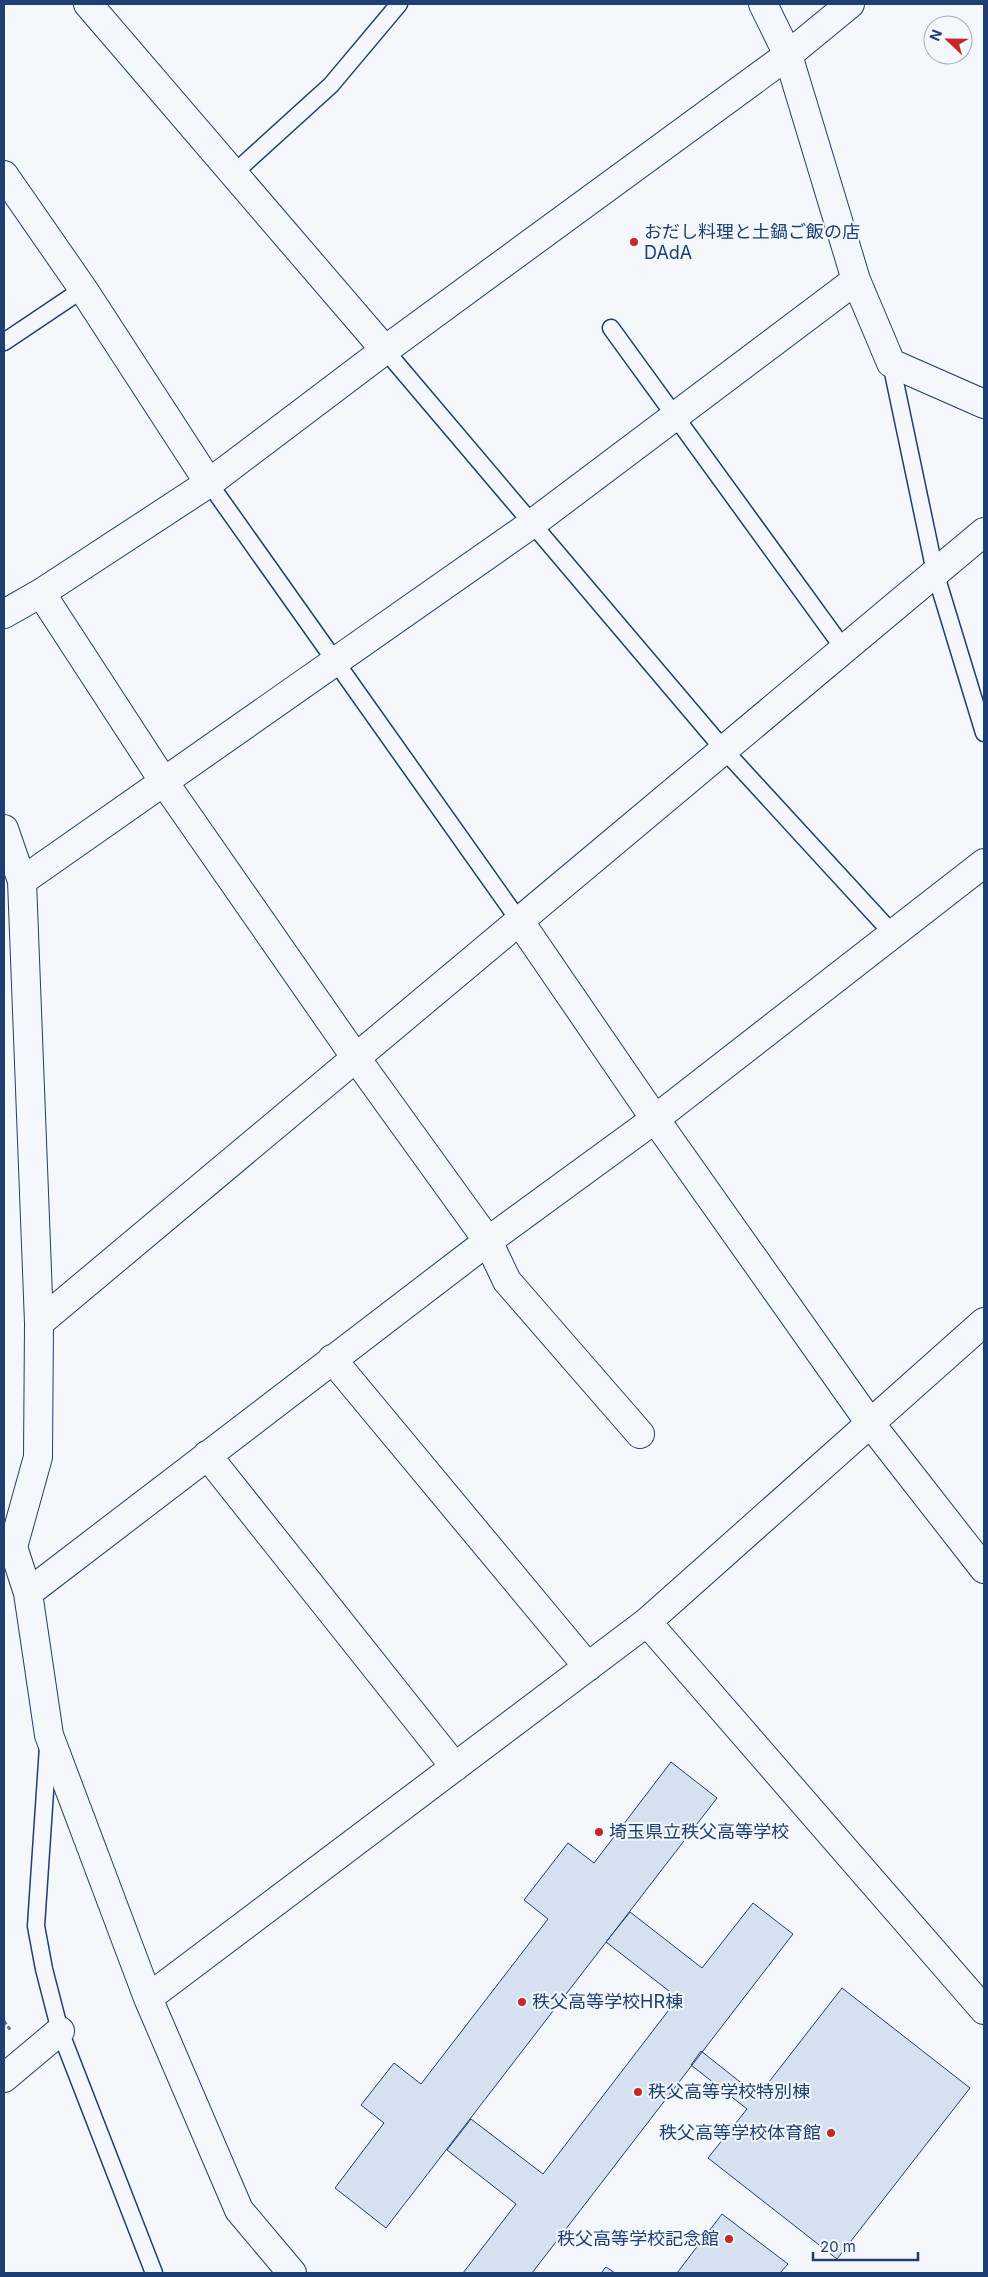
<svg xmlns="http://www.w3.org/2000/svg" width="988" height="2277" font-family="Inter,'Noto Sans JP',sans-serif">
<rect width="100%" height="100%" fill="#f4f7fb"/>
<path fill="#d5e0f0" stroke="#1d3f73" d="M671 1762 717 1798 386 2228 335 2188 384 2123 361 2105 394 2063 421 2084 548 1919 524 1900 568 1843 594 1863Z
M753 1903 793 1934 532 2273H463L516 2204 447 2150 471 2119 543 2174 678 1998 606 1942 630 1912 702 1968Z
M842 1988 970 2088 837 2259 708 2158 747 2109 691 2065 701 2051 758 2096Z
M722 2214 788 2264 780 2273H677Z
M606 2267 615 2273H601Z"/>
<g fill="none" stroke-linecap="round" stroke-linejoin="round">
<g stroke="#1d3f73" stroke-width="19">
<path id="service" d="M233 174 331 85 399 4
M611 328 844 649
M4 342 83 289
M385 350 725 751 893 934
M891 363 935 572 984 733
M209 483 520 922
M48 1747 36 1926 44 1969 60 2031 154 2273"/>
</g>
<g stroke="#1d3f73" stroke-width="30">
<path id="minor" d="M88 4 385 350
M763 4 788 55 856 280 891 363 984 404
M4 175 83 289 209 483
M41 593 164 782 356 1058 488 1241 507 1281 640 1434
M4 829 22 881 39 1323 38 1457 13 1547 28 1593 49 1735 148 1998 239 2210 292 2273
M22 881 533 523 856 280
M520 922 655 1119 870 1423 984 1569
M39 1323 984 532
M332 1359 588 1667
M207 1455 455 1767
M28 1593 488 1241 655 1119 984 863
M647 1622 984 2010
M148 1998 647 1622 984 1322
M4 2078 60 2031"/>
</g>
<g stroke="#1d3f73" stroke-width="30">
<path id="tertiary" d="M4 614 41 593 209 483 385 350 788 55 850 4"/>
</g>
<path stroke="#5e769c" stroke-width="3" stroke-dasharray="4 2.5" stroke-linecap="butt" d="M4 2021 11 2031"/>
<use href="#service" stroke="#f4f7fb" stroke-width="16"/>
<use href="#minor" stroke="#f4f7fb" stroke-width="28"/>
<use href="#tertiary" stroke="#f4f7fb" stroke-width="28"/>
</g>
<g fill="#c62828" stroke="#f4f7fb" stroke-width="2">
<circle cx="634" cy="242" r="5"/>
<circle cx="599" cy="1832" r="5"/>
<circle cx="522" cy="2002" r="5"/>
<circle cx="638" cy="2092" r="5"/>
<circle cx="831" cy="2133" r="5"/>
<circle cx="729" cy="2239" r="5"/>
</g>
<g text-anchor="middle" stroke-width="4" stroke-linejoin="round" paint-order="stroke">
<g font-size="18" fill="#1d3f73" stroke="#f4f7fb" text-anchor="start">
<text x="644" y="238">おだし料理と土鍋ご飯の店<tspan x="644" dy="21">DAdA</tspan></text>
<text x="609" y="1838">埼玉県立秩父高等学校</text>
<text x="532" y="2008">秩父高等学校HR棟</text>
<text x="648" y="2098">秩父高等学校特別棟</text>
<text x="821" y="2139" text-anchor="end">秩父高等学校体育館</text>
<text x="719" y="2245" text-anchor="end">秩父高等学校記念館</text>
</g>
</g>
<rect width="988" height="2277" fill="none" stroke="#1d3f73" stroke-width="10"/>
<g transform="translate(948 40) rotate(292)"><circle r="24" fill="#f4f7fb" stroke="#9eadc5"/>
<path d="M0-4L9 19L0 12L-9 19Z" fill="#c62828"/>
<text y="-8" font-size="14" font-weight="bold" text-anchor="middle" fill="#1d3f73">N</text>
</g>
<path d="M813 2252v8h105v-8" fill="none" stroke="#1d3f73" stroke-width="2.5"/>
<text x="820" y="2252" font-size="15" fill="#1d3f73" stroke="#f4f7fb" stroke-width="4" paint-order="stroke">20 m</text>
</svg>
